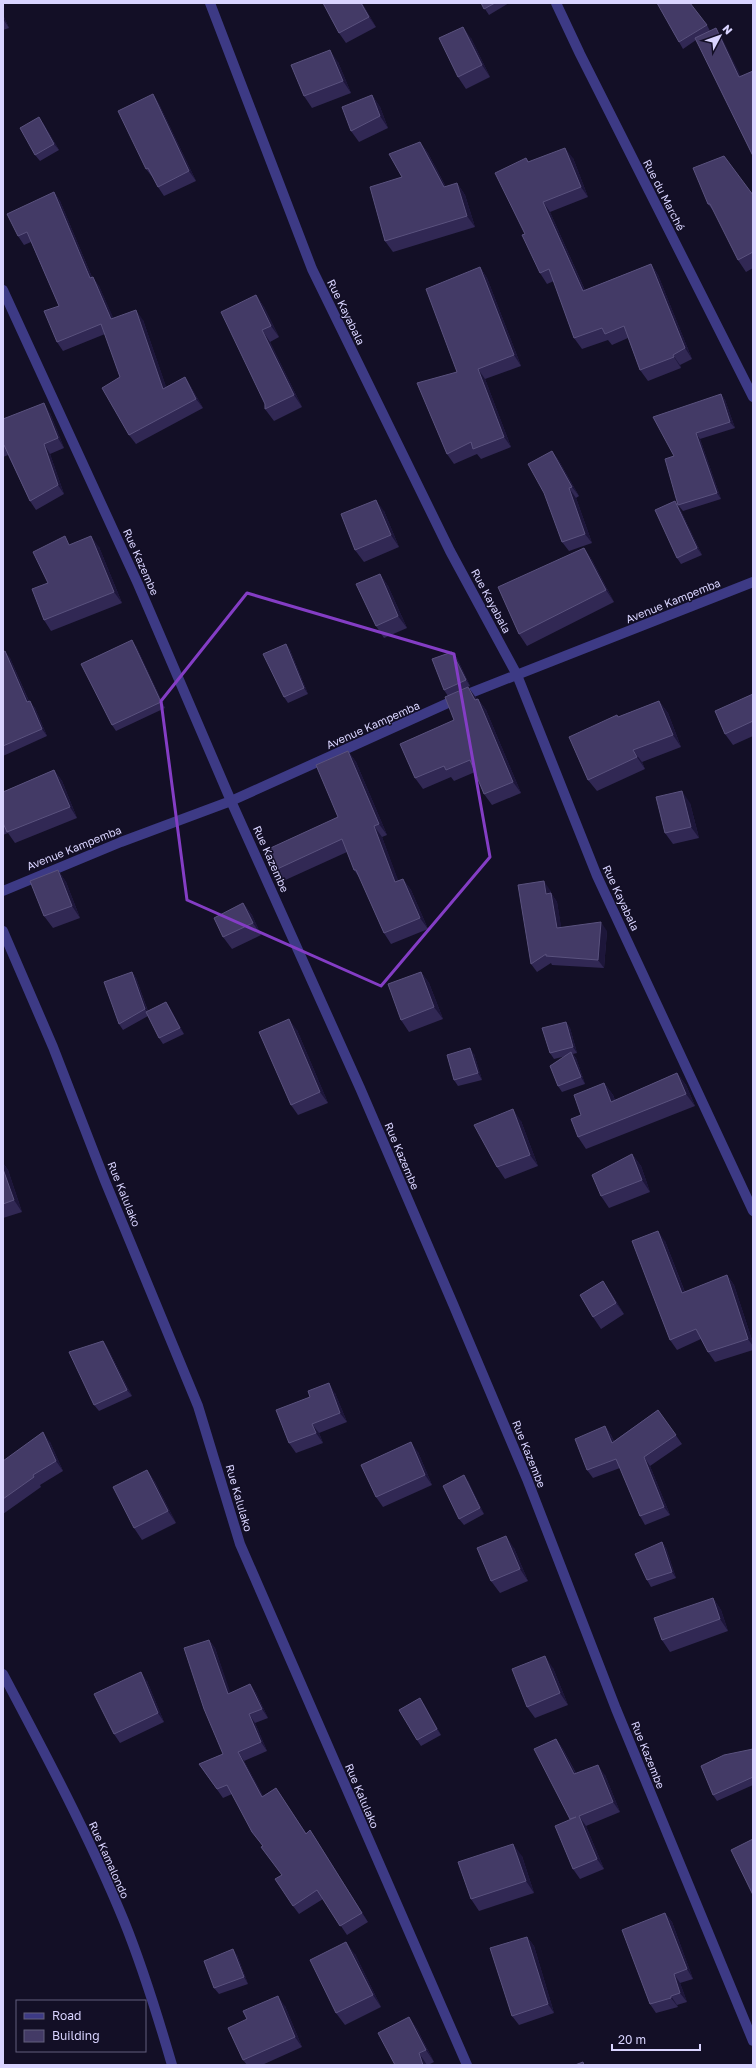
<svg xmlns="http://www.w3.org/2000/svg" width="756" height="2068" font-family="'Golos Text',sans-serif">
<rect width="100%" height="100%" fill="#130f26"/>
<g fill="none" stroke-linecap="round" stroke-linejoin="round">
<path stroke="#3d3a85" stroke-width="10" d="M210 3 312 269 450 551 517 675 597 876 753 1211
M556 3 580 54 753 397
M3 290 138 584 231 801 360 1088 453 1304 527 1479 616 1709 753 2041
M3 891 121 842 231 801 468 694 753 582
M3 931 53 1047 105 1181 198 1406 240 1544 467 2065
M3 1674C46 1755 89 1836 124 1921 143 1968 158 2017 172 2065"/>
</g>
<path fill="#312854" d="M323 3H362L376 27 346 43 339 33Z
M481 3H509L489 15Z
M3 15 9 28 3 30Z
M707 25 710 31 722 38 753 156 696 40 683 49 679 42Z
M471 38 490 77 466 89 458 77Z
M338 62 351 93 312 108 304 96Z
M153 94 159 104 196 181 164 196 158 187 153 178 146 169Z
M372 95 380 107 388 128 359 142 351 131Z
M43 123 59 150 40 161 35 155Z
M420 142 428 153 446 187 457 183 465 195 475 227 393 252 385 241 402 177Z
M526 158 529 162 573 158 588 197 550 212 585 290 651 264 658 275 692 359 680 365 681 368 648 381 640 370 628 338 612 345 608 340 582 349 574 338 554 281 547 284 540 273 525 234Z
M54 192 60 201 92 277 99 286 113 318 143 320 166 387 185 377 191 387 203 408 136 444 129 435 120 377 105 334 63 351 57 342 59 306 31 242 24 245 18 236Z
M753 195V268L746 272 738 260 715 213 708 204Z
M480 267 487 278 521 366 485 379 511 447 481 459 477 454 454 464 447 454 457 372Z
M256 295 264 307 279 337 270 342 302 407 274 421 265 409Z
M721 394 725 400 735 428 700 439 721 499 683 511 678 505 674 456Z
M50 413 64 448 50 454 64 494 36 510 30 501 8 455 3 457V419Z
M552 451 559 461 579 496 576 498 592 543 569 551 562 542Z
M675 501 679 507 702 555 681 564 677 558Z
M384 511 399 547 364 562 355 550Z
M70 544 99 547 122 603 51 631 44 620 48 583Z
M584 548 592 560 614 602 527 646 519 634Z
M380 574 388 586 407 628 384 638 376 626Z
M286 644 290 650 308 694 288 703 284 697Z
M136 646 165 708 116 731 112 725Z
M3 652 10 658 29 701 35 708 47 736 3 756Z
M452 652 457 658 470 686 468 687 477 699H478L486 710 521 793 492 805 484 794 475 772 454 781 451 777 423 789 415 778 454 720 448 696 444 690Z
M753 694V736L733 745 725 734Z
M659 701 668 713 681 747 642 762 645 769 597 791 588 780 618 717Z
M348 751 356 762 387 835 382 837 398 881 403 879 411 890 428 929 391 944 384 933 361 880 354 870 347 852 281 882 273 871 338 817Z
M54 770 62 781 77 818 15 843 8 833 3 835V792Z
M690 803 699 838 673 844 665 833Z
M58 870 66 882 80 918 53 928 44 916Z
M550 890 551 893 557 902 561 928 607 931 604 968 552 965 551 963 537 972 531 964Z
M243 903 252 915 261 935 232 949 223 937Z
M132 972 136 978 148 1011 166 1002 170 1008 184 1034 163 1044 159 1038 148 1016 123 1030 119 1024Z
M421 972 429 983 443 1019 409 1032 401 1020Z
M566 1022 570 1028 577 1053 573 1054 576 1058 585 1084 562 1092 558 1086 566 1056 554 1059 550 1053Z
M297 1030 328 1103 298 1115 291 1105Z
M474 1054 482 1080 458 1086 454 1080Z
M677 1073 686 1085 695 1106 586 1149 578 1137 581 1115 604 1083 613 1095 615 1100Z
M521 1121 538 1166 505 1179 497 1167Z
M632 1154 641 1166 650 1192 609 1208 601 1196Z
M3 1163 8 1170 22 1212 3 1218Z
M665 1241 685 1292 727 1275 734 1285 753 1343V1350L715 1362 708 1352 701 1339 677 1350 670 1340Z
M611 1293 624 1314 601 1329 593 1317Z
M103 1341 107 1347 132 1396 99 1411 94 1405Z
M335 1393 347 1422 319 1433 323 1443 296 1453 289 1443Z
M658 1410 682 1444 650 1466 670 1515 645 1525 640 1516 620 1468 593 1478 587 1470 605 1426 611 1435 614 1441Z
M50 1442 63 1471 40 1485 41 1487 3 1514V1461Z
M418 1452 432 1485 383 1507 376 1497Z
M147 1470 155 1482 176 1523 142 1540 134 1528Z
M468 1481 484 1514 464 1525 459 1519Z
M662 1542 666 1548 676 1578 651 1587 647 1580Z
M514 1548 528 1581 500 1593 491 1581Z
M713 1598 721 1610 728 1631 670 1652 662 1640Z
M209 1640 215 1648 230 1693 250 1684 256 1693 268 1718 255 1723 267 1751 244 1761 263 1796 276 1788 306 1833 310 1830 316 1839 368 1922 347 1935 323 1899 299 1914 293 1906 282 1875 263 1846 252 1832 232 1794 223 1798 199 1764 223 1754Z
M553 1668 568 1705 535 1718 527 1707Z
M147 1681 164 1722 120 1743 114 1734Z
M424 1704 441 1735 421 1746 417 1740Z
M556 1739 563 1749 576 1773 605 1775 620 1812 586 1826 604 1869 580 1879 573 1869 570 1819Z
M753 1749V1785L717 1801 713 1795Z
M522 1856 534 1893 479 1911 471 1899Z
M665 1913 672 1922 693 1979 680 1983 687 2002 677 2005 678 2007 656 2013 650 2004Z
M527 1937 534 1946 554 2013 519 2025 512 2016Z
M355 1954 381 2007 345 2025 336 2013Z
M237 1955 248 1984 219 1994 214 1988Z
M285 2006 302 2047 262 2065H247L243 2060Z
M409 2017 417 2029 434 2062 428 2065H395Z"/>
<path fill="#1d163a" d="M361 3H362L376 27 369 17Z
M3 15 9 28 3 19Z
M463 27 471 38 490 77 482 65Z
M716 28 722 38 746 86 739 77Z
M330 50 338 62 351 93 343 81Z
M153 94 159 104 196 181 189 171Z
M372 95 380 107 388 128 380 116Z
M39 117 43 123 59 150 54 144Z
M420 142 428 153 452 199 444 187Z
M565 148 573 158 588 197 581 187Z
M457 183 465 195 475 227 467 216Z
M54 192 60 201 96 287 90 278Z
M543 202 550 212 590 302 583 291Z
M651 264 658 275 692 359 685 348Z
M480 267 487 278 521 366 514 355Z
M93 277 99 286 118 328 111 319Z
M256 295 264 307 279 337 271 326Z
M136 310 143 320 170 398 163 389Z
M262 330 270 342 302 407 294 395Z
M673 355 680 365 681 368 674 357Z
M478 369 485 379 511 447 504 437Z
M185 377 191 387 203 408 196 399Z
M721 394 725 400 735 428 730 422Z
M44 403 50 413 64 448 58 438Z
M696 433 700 439 721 499 717 493Z
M44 444 50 454 64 494 58 485Z
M552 451 559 461 579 496 572 487Z
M569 488 576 498 592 543 585 534Z
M376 500 384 511 399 547 391 535Z
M675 501 679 507 702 555 697 548Z
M91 536 99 547 122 603 114 592Z
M584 548 592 560 614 602 606 590Z
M380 574 388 586 407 628 398 616Z
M132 640 136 646 165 708 161 702Z
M286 644 290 650 308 694 304 688Z
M5 651 10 658 32 709 27 702Z
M452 652 457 658 470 686 466 680Z
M468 687 476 698 482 711 475 700Z
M478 699 486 710 521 793 513 782Z
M30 701 35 708 47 736 42 729Z
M659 701 668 713 681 747 673 735Z
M633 750 642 762 645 769 637 757Z
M348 751 356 762 387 835 379 824Z
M54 770 62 781 77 818 70 807Z
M682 791 690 803 699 838 691 827Z
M374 826 382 837 403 893 395 882Z
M58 870 66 882 80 918 72 906Z
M403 879 411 890 428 929 420 918Z
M544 881 550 890 552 900 551 893 557 902 563 937 557 928 546 894Z
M243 903 252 915 261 935 253 923Z
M601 922 607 931 604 968 598 960Z
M132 972 136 978 149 1015 145 1009Z
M421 972 429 983 443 1019 434 1007Z
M166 1002 170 1008 184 1034 180 1028Z
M289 1019 297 1030 328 1103 320 1092Z
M566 1022 570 1028 577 1053 573 1047Z
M470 1048 474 1054 482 1080 478 1073Z
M571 1052 576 1058 585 1084 581 1077Z
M677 1073 686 1085 695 1106 686 1094Z
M604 1083 613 1095 620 1114 611 1102Z
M513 1109 521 1121 538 1166 530 1155Z
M632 1154 641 1166 650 1192 642 1180Z
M3 1163 8 1170 22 1212 14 1200 3 1169Z
M658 1231 665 1241 689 1303 682 1293Z
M727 1275 734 1285 753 1343V1346L748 1339Z
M603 1281 611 1293 624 1314 616 1303Z
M103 1341 107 1347 132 1396 127 1390Z
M329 1383 335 1393 347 1422 340 1413Z
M312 1424 319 1433 323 1443 316 1433Z
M605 1426 611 1435 618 1451 612 1443Z
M43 1432 50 1442 63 1471 56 1461Z
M411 1442 418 1452 432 1485 425 1475Z
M644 1457 650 1466 670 1515 664 1507Z
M147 1470 155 1482 176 1523 168 1511Z
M464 1475 468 1481 484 1514 480 1508Z
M506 1536 514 1548 528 1581 520 1569Z
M662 1542 666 1548 676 1578 672 1572Z
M713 1598 721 1610 728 1631 720 1619Z
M209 1640 215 1648 234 1703 228 1694Z
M545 1656 553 1668 568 1705 560 1693Z
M141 1672 147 1681 164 1722 158 1713Z
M250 1684 256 1693 268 1718 262 1709Z
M420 1698 424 1704 441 1735 437 1729Z
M249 1714 255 1723 267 1751 261 1742Z
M556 1739 563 1749 581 1784 574 1774Z
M238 1752 244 1761 269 1806 262 1797Z
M598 1765 605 1775 620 1812 613 1802Z
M579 1816 586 1826 604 1869 597 1859Z
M310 1830 316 1839 368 1922 362 1913Z
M513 1844 522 1856 534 1893 526 1881Z
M665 1913 672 1922 693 1979 687 1969Z
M527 1937 534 1946 554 2013 548 2004Z
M346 1942 355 1954 381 2007 373 1995Z
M233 1949 237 1955 248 1984 244 1977Z
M674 1974 680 1983 687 2002 680 1993Z
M278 1996 285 2006 302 2047 295 2037Z
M671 1996 677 2005 678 2007 671 1998Z
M409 2017 417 2029 434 2062 426 2050Z
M419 2053 427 2065H423Z"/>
<path fill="#433a66" stroke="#5a527e" d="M323 3H361L369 17 339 33Z
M481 3H495L484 9Z
M657 3H690L707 25 679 42Z
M463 27 482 65 458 77 439 38Z
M716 28 739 77 753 71V156L695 38Z
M330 50 343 81 304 96 291 65Z
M153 94 189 171 158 187 148 168 146 169 118 111Z
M372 95 380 116 351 131 342 107Z
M39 117 54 144 35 155 20 128Z
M420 142 444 187 457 183 467 216 385 241 370 187 402 177 389 154Z
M565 148 581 187 543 202 583 291 651 264 685 348 673 355 674 357 640 370 624 326 605 334 602 328 574 338 549 269 540 273 522 235 525 234 495 173 526 158 528 162Z
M724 156 753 195V252L738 260 710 204H708L693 168Z
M54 192 90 278 93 277 111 319 136 310 163 389 185 377 196 399 129 435 102 388 120 377 101 324 57 342 44 311 59 306 27 232 18 236 7 214Z
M480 267 514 355 478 369 504 437 473 449 471 442 447 454 417 383 457 372 426 289Z
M256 295 271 326 262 330 294 395 265 409V404L221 312Z
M721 394 730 422 696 433 717 493 678 505 665 459 674 456 653 417Z
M44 403 58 438 44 444 58 485 30 501 4 445H3V419Z
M552 451 572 487 569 488 585 534 562 542 544 493 528 464Z
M376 500 391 535 355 550 341 514Z
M675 501 697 548 677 558 655 510Z
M65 536 69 545 91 536 114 592 44 620 32 589 48 583 33 552Z
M584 548 606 590 519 634 498 587Z
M380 574 398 616 376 626 356 584Z
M132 640 161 702 112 725 81 664Z
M286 644 304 688 284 697 263 654Z
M5 651 27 702 30 701 42 729 3 746V652Z
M452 652 466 680 444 690 432 659Z
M468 687 475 700 478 699 513 782 484 794 470 760 446 770 444 766 415 778 400 744 454 720 445 697Z
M753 694V721L725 734 715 711Z
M659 701 673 735 633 750 637 757 588 780 569 737 617 715 618 717Z
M348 751 379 824 374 826 395 882 403 879 420 918 384 933 356 870H354L342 839 273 871 264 851 338 817 316 765Z
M54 770 70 807 7 832 3 823V792Z
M682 791 691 827 665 833 656 797Z
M58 870 72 906 44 916 30 881Z
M544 881 546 894 551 893 557 928 601 922 598 960 546 956V954L531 964 518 885Z
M243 903 253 923 223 937 214 918Z
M132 972 145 1009 119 1024 104 982Z
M421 972 434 1007 401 1020 388 984Z
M166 1002 180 1028 159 1038 146 1012Z
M289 1019 320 1092 291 1105 259 1032Z
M566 1022 573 1047 550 1053 542 1028Z
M470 1048 478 1073 454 1080 447 1055Z
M571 1052 581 1077 558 1086 550 1066Z
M677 1073 686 1094 578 1137 571 1119 581 1115 574 1095 604 1083 611 1102Z
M513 1109 530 1155 497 1167 474 1125Z
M632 1154 642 1180 601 1196 592 1175Z
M3 1169 14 1200 3 1204Z
M658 1231 682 1293 727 1275 748 1339 708 1352 696 1329 670 1340 632 1241Z
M603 1281 616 1303 593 1317 580 1295Z
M103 1341 127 1390 94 1405 69 1352Z
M329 1383 340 1413 312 1424 316 1433 289 1443 276 1410 310 1397 308 1391Z
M658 1410 676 1435 644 1457 664 1507 640 1516 616 1459 587 1470 575 1439 605 1426 612 1443Z
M43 1432 56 1461 33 1475 34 1477 3 1499V1461Z
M411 1442 425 1475 376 1497 361 1465Z
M147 1470 168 1511 134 1528 113 1487Z
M464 1475 480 1508 459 1519 443 1486Z
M506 1536 520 1569 491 1581 477 1548Z
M662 1542 672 1572 647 1580 635 1554Z
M713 1598 720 1619 662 1640 654 1618Z
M209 1640 228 1694 250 1684 262 1709 249 1714 261 1742 238 1752 262 1797 276 1788 306 1834 310 1830 362 1913 340 1926 317 1890 293 1906 275 1879 282 1875 261 1847 263 1846 252 1832 227 1785 217 1789 199 1764 223 1754 204 1709 184 1648Z
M545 1656 560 1693 527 1707 512 1669Z
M141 1672 158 1713 114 1734 94 1694Z
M420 1698 437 1729 417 1740 399 1710Z
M556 1739 574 1774 598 1765 613 1802 579 1816 597 1859 573 1869 555 1826 576 1817 570 1819 534 1749Z
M753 1749V1777L713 1795 701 1766 724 1755Z
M753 1839V1895L731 1850Z
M513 1844 526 1881 471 1899 458 1862Z
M665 1913 687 1969 674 1974 680 1993 671 1996V1998L650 2004 622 1930Z
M527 1937 548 2004 512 2016 490 1948Z
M346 1942 373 1995 336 2013 310 1960Z
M233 1949 244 1977 214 1988 204 1961Z
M278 1996 295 2037 243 2060 228 2028 247 2019 243 2011Z
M409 2017 426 2050 419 2053 423 2065H395L378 2033Z
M583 2062 584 2065H575Z"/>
<path fill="none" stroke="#843dc5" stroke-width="3" stroke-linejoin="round" d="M247 593 454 654 490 857 381 986 187 900 161 701Z"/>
<g text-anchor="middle" stroke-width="3" stroke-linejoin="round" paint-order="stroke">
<g font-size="11" fill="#d9d4ff" stroke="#130f26">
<text transform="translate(664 195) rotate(63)" y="4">Rue du Marché</text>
<text transform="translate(346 312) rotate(64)" y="4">Rue Kayabala</text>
<text transform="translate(141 562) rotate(66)" y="4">Rue Kazembe</text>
<text transform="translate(491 601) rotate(62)" y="4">Rue Kayabala</text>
<text transform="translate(673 601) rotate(-22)" y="4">Avenue Kampemba</text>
<text transform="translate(373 725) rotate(-24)" y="4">Avenue Kampemba</text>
<text transform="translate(74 848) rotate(-22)" y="4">Avenue Kampemba</text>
<text transform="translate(271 859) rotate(66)" y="4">Rue Kazembe</text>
<text transform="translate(621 898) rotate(65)" y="4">Rue Kayabala</text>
<text transform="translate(402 1156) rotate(67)" y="4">Rue Kazembe</text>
<text transform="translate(124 1194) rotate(68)" y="4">Rue Kalulako</text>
<text transform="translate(529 1454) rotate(68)" y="4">Rue Kazembe</text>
<text transform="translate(239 1498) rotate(74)" y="4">Rue Kalulako</text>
<text transform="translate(648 1755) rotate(68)" y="4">Rue Kazembe</text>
<text transform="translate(362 1796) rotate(67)" y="4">Rue Kalulako</text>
<text transform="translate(109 1860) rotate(66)" y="4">Rue Kamalondo</text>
</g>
</g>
<rect width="756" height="2068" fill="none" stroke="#d9d4ff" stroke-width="8"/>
<rect x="16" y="2000" width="130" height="52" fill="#130f26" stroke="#625e7d"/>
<rect x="24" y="2013" width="20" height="6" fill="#3d3a85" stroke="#625e7d"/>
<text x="52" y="2020" font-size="12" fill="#d9d4ff">Road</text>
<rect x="24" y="2030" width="20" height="12" fill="#433a66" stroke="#625e7d"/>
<text x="52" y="2040" font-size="12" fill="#d9d4ff">Building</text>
<g transform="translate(720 36) rotate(49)" stroke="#130f26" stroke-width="3" paint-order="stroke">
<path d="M0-3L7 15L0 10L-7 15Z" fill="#d9d4ff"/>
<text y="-6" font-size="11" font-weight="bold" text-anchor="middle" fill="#d9d4ff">N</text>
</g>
<path d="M612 2044v6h88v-6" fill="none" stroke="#d9d4ff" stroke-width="2"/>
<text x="618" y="2044" font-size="12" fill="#d9d4ff" stroke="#130f26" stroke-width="3" paint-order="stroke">20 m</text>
</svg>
